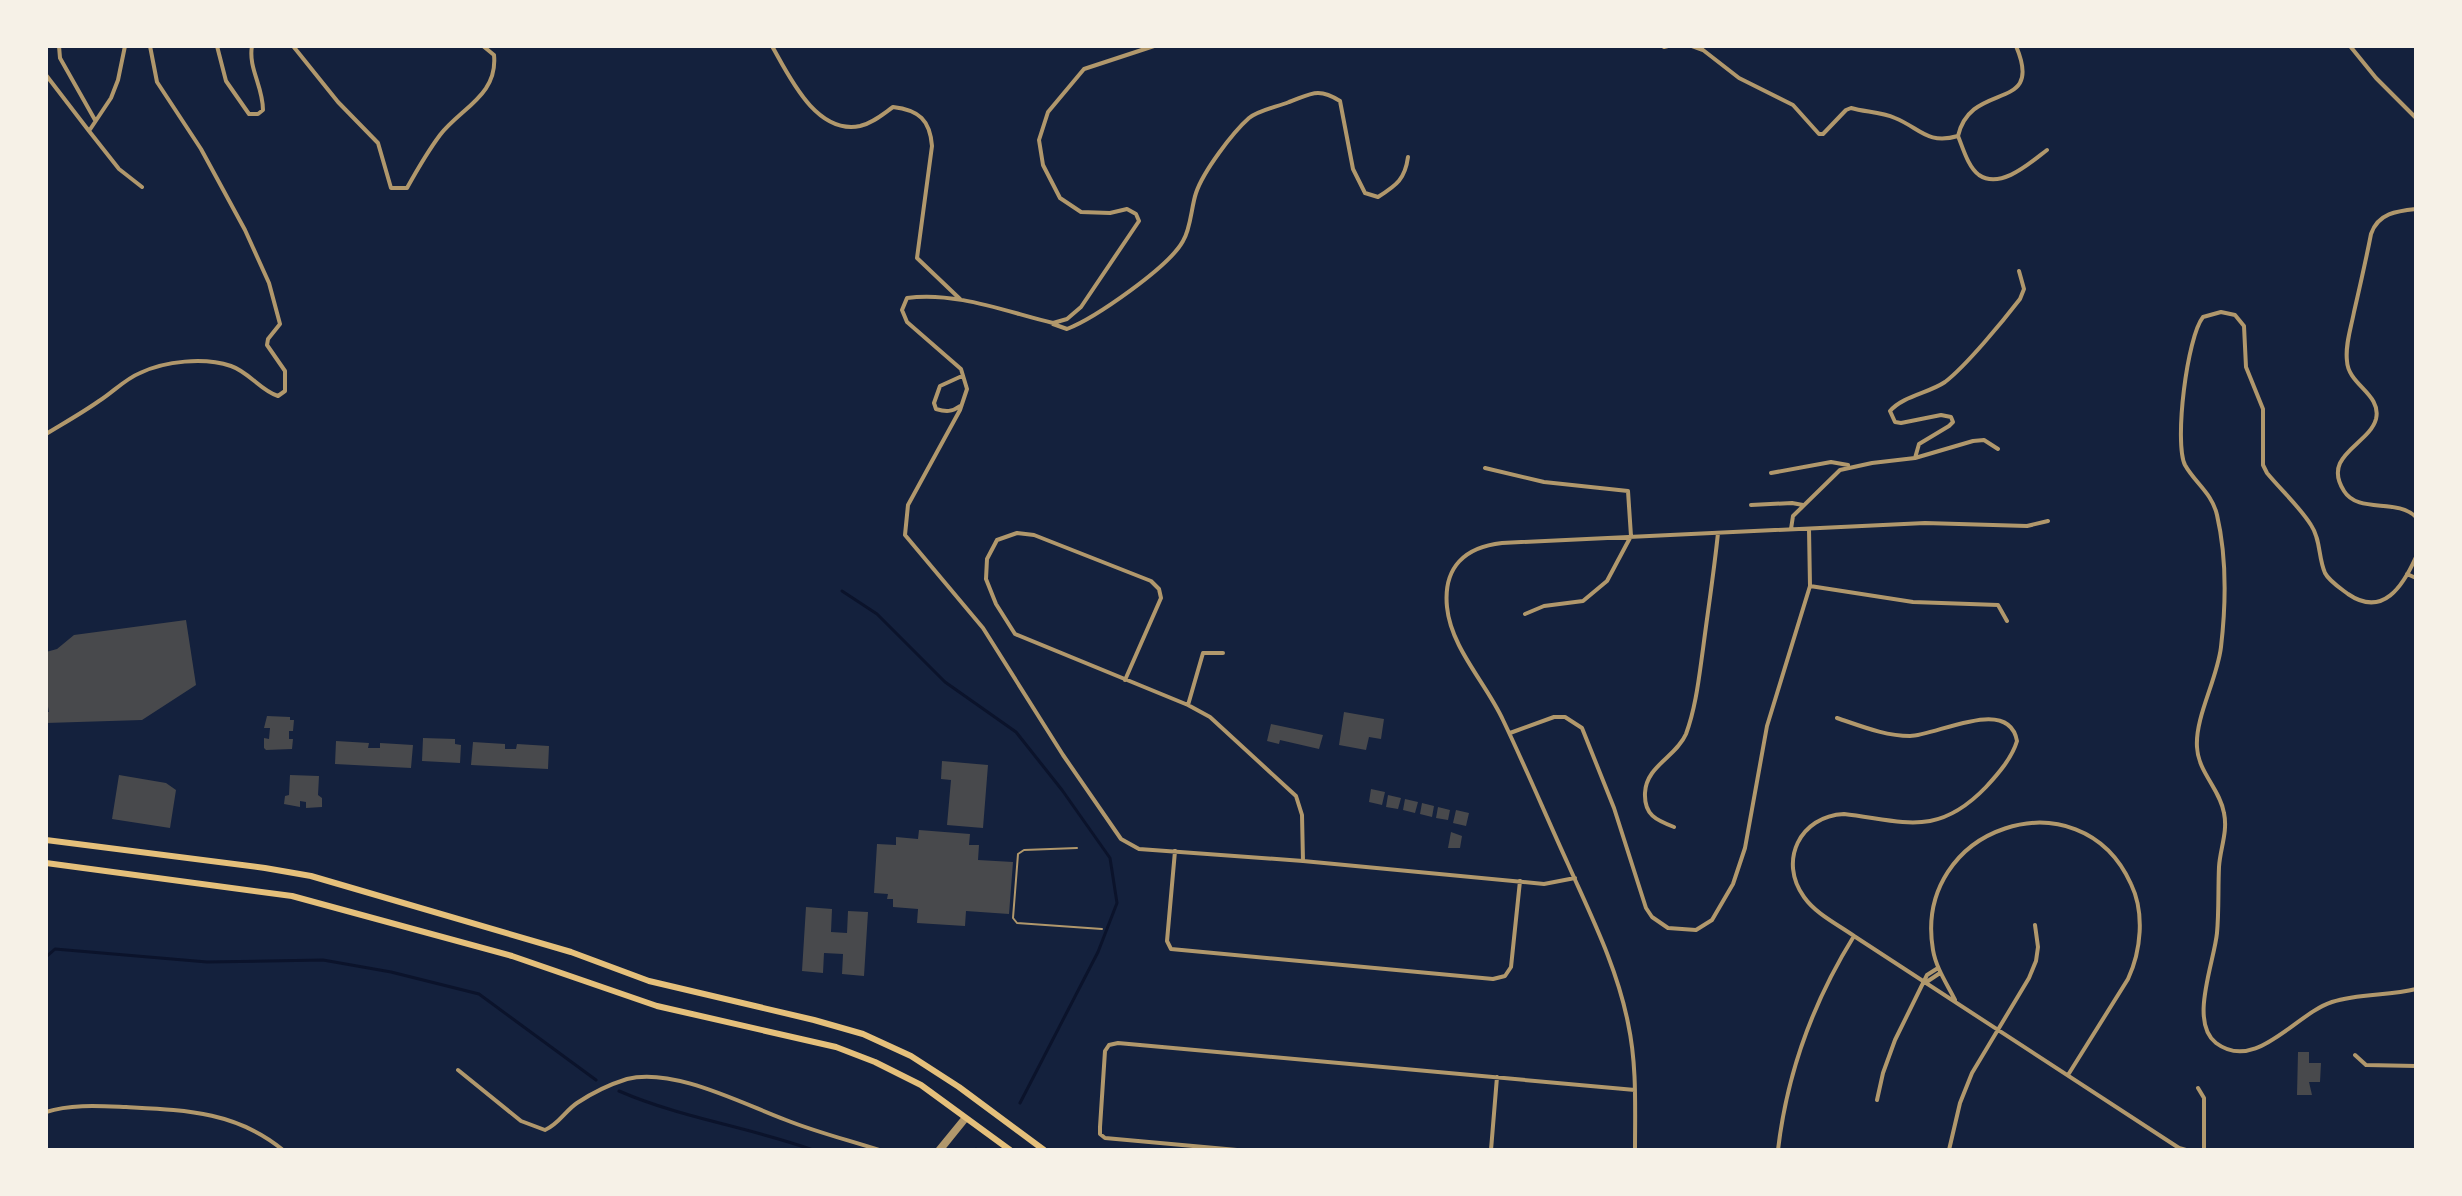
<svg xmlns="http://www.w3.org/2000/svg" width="2462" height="1196" font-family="Georgia,serif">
<rect width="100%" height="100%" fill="#14213d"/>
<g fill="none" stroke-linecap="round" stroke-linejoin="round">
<path stroke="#0b132b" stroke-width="3" d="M842 591 877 614 945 682 1016 732 1062 790 1110 858 1117 903 1098 952 1020 1103
M46 957 55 949 207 962 323 960 391 972 479 994 596 1080
M619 1091C681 1118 749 1127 813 1150
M975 1150 976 1149"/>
</g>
<path fill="#48494c" d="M186 620 196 685 142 720 46 723V712H49L46 696V652L57 649 74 635Z
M1344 712 1384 719 1381 739 1369 737 1366 750 1339 745Z
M267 716 290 717V720H294L293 731H289V739H293L292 749 266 750 264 748V738L269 739 270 728H264Z
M1271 724 1323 735 1319 749 1280 740 1279 744 1267 741Z
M423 738 455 739V744L461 745 460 763 422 761Z
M336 741 369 743 368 748H380V743L413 745 411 768 335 764Z
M473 742 505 744V749H516L517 744 549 746 548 769 471 765Z
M942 761 988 765 983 828 947 825 951 780 941 779Z
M119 775 166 783 176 790 170 828 112 819Z
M290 775 319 776 318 795 322 798V807L306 808V802L300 801V807L284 804 285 796 289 795Z
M1371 789 1385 792 1382 805 1369 802Z
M1388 795 1401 798 1398 809 1386 807Z
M1405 799 1418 802 1415 813 1403 810Z
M1422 803 1434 806 1432 817 1420 814Z
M1438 807 1450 810 1448 820 1436 818Z
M1456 810 1469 813 1466 826 1453 823Z
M919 830 970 834 969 845H979L978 860 1013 862 1009 914 966 911 965 926 917 923 918 909 893 907V899H887L888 894 874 893 877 844 896 845V837L918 839Z
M1451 832 1462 836 1460 848H1448Z
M806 907 832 909 831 932 847 933 848 911 868 912 864 976 842 974 843 954 824 953 823 973 802 971Z
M2298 1052H2309V1063H2321L2320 1082H2309L2312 1095H2297Z"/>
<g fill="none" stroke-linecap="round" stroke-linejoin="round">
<path stroke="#b1986c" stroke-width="2" d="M1077 848 1024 850 1018 854 1013 918 1017 923 1102 929"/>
<path stroke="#b1986c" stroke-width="4" d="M59 46 60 58 95 120
M217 46 226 81 249 114H258L263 110C263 86 248 68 252 46
M293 46 338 102 378 143 391 188H407C417 170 428 151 440 135 461 108 498 95 494 55L483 46
M772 46C789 76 816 135 860 126 873 123 883 114 893 107 919 110 930 120 932 146L917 258 960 299
M1154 46 1084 69 1048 112 1039 140 1043 165 1060 198 1081 212 1110 213 1127 209 1136 214 1139 221 1081 307 1067 319 1053 323C1007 312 954 291 907 298L902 310 907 322 961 369 967 389 960 410 908 505 905 535 983 628 1063 755 1121 839 1139 849 1303 861 1544 884 1575 878
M1692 46 1703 50 1739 78 1793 105 1819 134H1823L1846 110 1851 108C1865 112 1881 112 1895 118 1920 128 1927 145 1958 136 1971 79 2045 114 2016 46
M2350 46 2376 78 2416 118
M1664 47 1668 46
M46 75 89 131 111 98 118 80 125 46
M89 131 119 169 142 187
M1958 136C1963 148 1968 167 1979 175 2001 190 2031 162 2047 150
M2416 209C2397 211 2378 213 2371 234 2366 260 2360 286 2354 312 2351 328 2345 345 2347 361 2348 385 2382 394 2376 419 2369 445 2321 455 2344 491 2358 514 2397 498 2416 517
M1053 324 1067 329C1095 318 1169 267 1183 241 1191 228 1191 208 1196 193 1203 172 1232 133 1249 118 1259 110 1277 107 1289 102 1311 94 1318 87 1340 101L1353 169 1365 193 1378 197C1397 185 1405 179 1408 157
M960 406C952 412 946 412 936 409L934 403 940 386 962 376
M46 434C64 423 82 413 99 401 112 393 125 379 140 373 165 361 204 357 231 366 249 372 261 391 278 396L285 391V371L267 345 268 339 280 324 269 283 245 230 201 149 157 82 150 46
M1915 458 1919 444 1949 426 1953 422 1951 417 1941 415 1901 423 1895 422 1890 411C1903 396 1929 393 1945 382 1966 366 2003 321 2020 299L2024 289 2019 271
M1485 468 1544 482 1628 491 1631 536 1607 581 1583 601 1544 606 1525 614
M1771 473 1831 462 1848 465
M1751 505 1792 503 1803 505
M1791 529 1793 516 1840 470 1872 463 1915 458 1973 441 1984 440 1998 449
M2416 557C2403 586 2383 618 2348 594 2340 588 2329 581 2325 573 2318 557 2321 540 2311 525 2299 506 2281 490 2267 473L2263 465V409L2246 367 2244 326 2235 315 2221 312 2203 317C2187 337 2174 443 2185 465 2195 483 2212 493 2217 515 2227 558 2226 604 2221 647 2217 680 2195 717 2197 747 2198 772 2220 789 2224 813 2228 832 2220 849 2219 867 2218 889 2219 911 2217 933 2214 963 2189 1022 2216 1043 2256 1073 2295 1014 2332 1002 2359 993 2389 996 2416 989
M2407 574 2416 578
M1810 586 1913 602 1998 605 2007 621
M1125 680 1161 598 1159 589 1151 581 1034 535 1017 533 997 540 987 559 986 579 996 604 1015 634 1188 705 1210 717 1296 796 1302 815 1303 861
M1188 705 1203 653H1223
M1837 718C1861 726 1885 736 1910 736 1936 736 2009 695 2017 741 2012 758 1998 774 1986 787 1937 838 1904 821 1844 814 1800 816 1778 861 1804 897 1816 914 1837 924 1854 936L2179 1148 2186 1150
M1510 733 1554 717H1565L1582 728 1614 808 1646 908 1652 917 1668 928 1696 930 1712 920 1733 884 1745 848 1767 726 1810 586 1809 529
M1674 827C1656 820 1644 815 1645 793 1646 766 1676 757 1686 734 1696 707 1699 677 1703 649 1708 610 1714 572 1718 533
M1175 851 1167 941 1171 949 1493 979 1505 976 1511 967 1520 881
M1925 983 1940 973
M1955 1000C1947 984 1936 968 1933 950 1912 827 2080 771 2131 884 2145 913 2141 951 2128 979L2068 1075
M2355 1055 2366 1065 2416 1066
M458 1070 521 1121 545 1130C559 1124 565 1111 577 1103 592 1093 611 1084 627 1079 673 1067 743 1104 786 1120 816 1132 848 1140 879 1150
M2198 1088 2204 1098V1150
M1877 1100 1883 1073 1895 1040 1927 975 1938 968
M46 1112C71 1104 100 1106 126 1107 183 1110 236 1111 283 1150
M937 1150 964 1117
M942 1150 967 1119
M1237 1150 1105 1138 1100 1134V1127L1105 1051 1109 1045 1118 1043 1635 1090
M1491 1150 1497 1077
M1635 1150C1635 1107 1637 1065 1628 1023 1617 967 1591 916 1568 864 1546 816 1526 768 1503 720 1486 683 1451 648 1447 607 1443 567 1465 547 1502 543L1925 523 2027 526 2048 521
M1778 1150C1787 1073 1813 1002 1854 936
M1949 1150 1960 1103 1972 1073 2029 978 2036 961 2038 947 2035 925"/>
<path stroke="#e5c07b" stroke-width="6" d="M46 840 265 868 311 876 571 952 649 981 814 1020 863 1034 911 1056 959 1087 1044 1150
M46 863 292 896 512 956 657 1006 836 1047 875 1062 921 1085 1010 1150"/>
</g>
<rect width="2462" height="1196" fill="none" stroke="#f6f1e7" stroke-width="96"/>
</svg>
